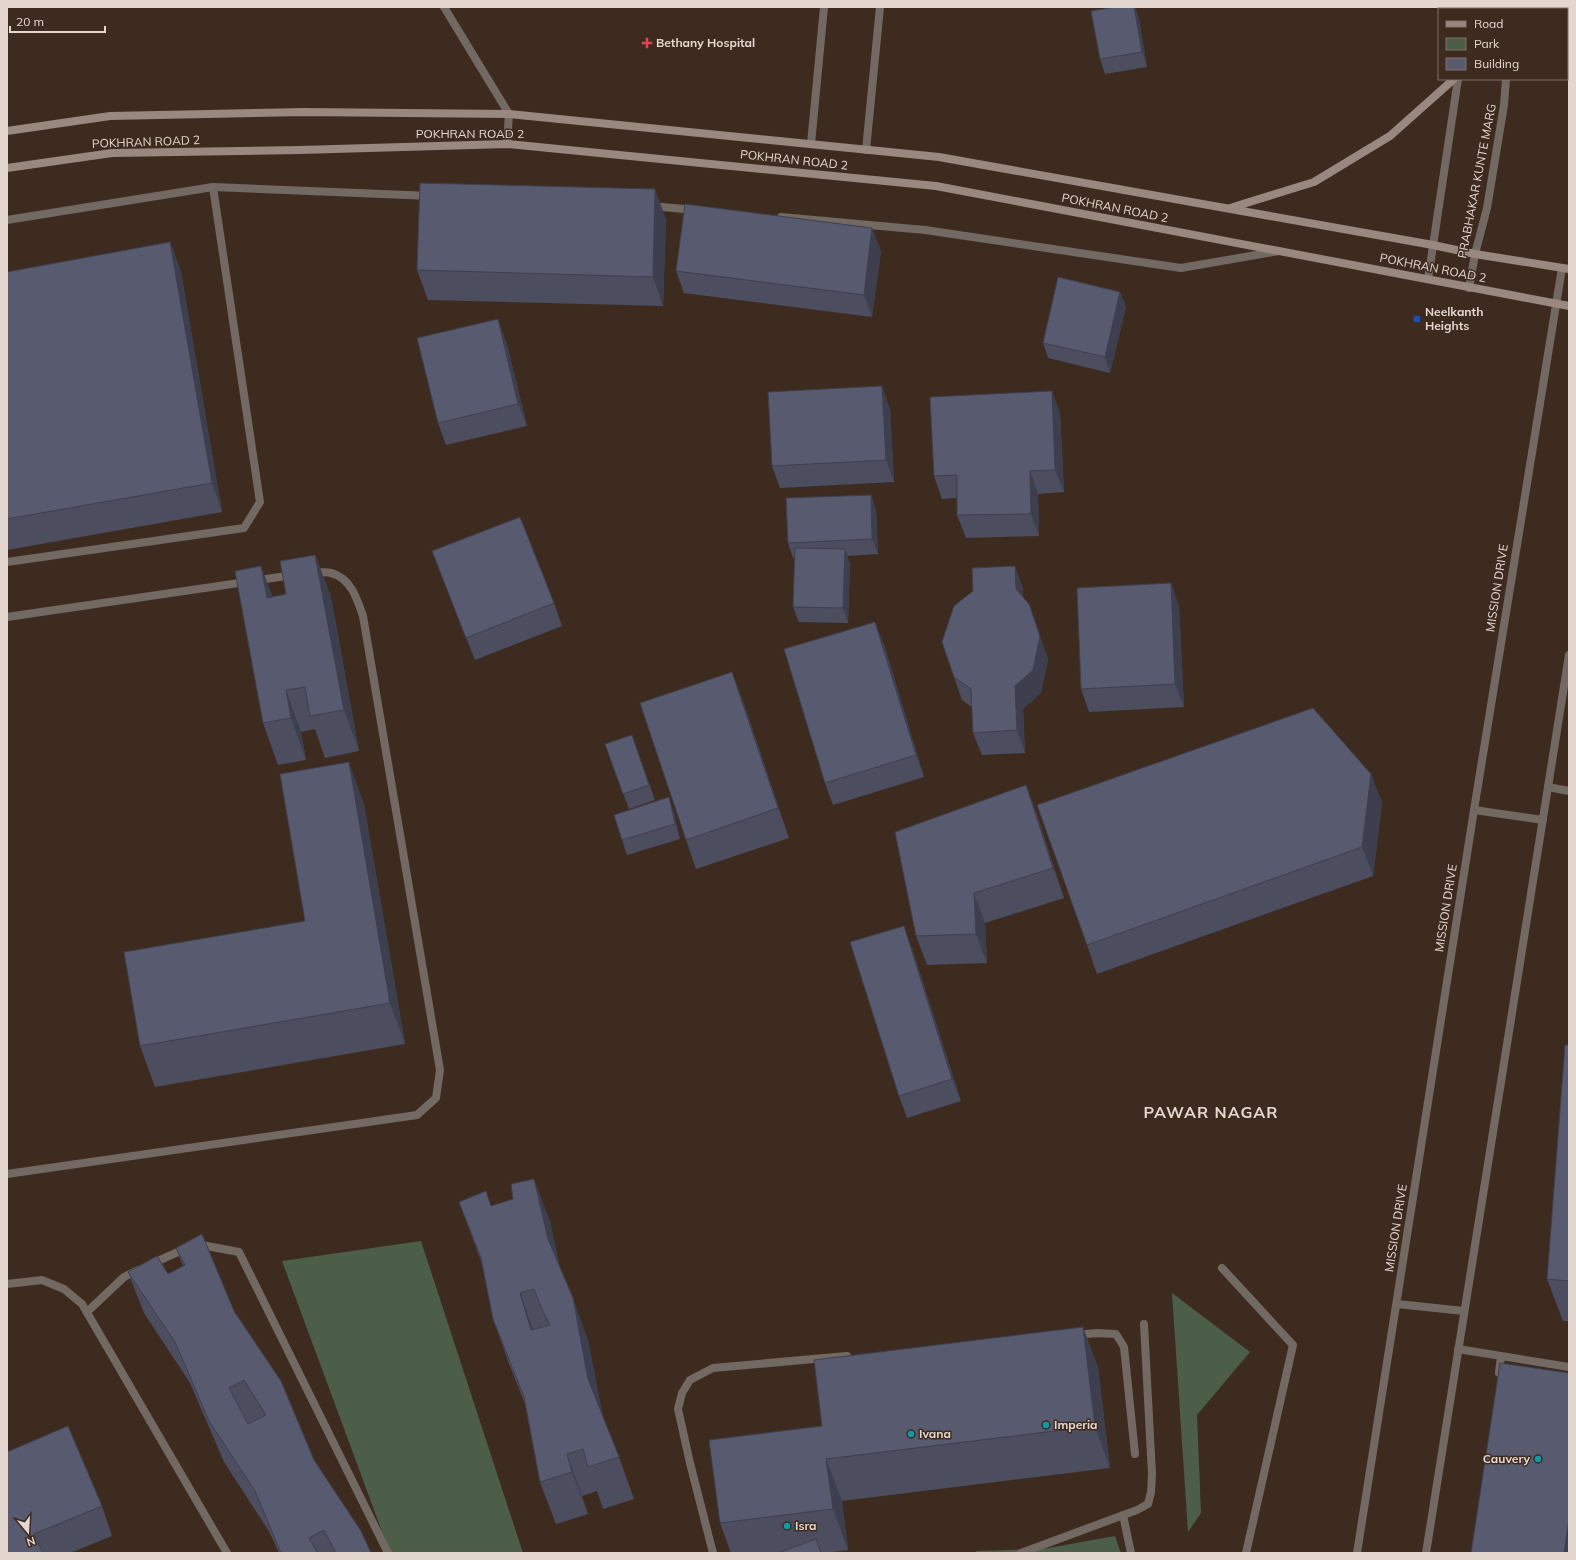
<svg xmlns="http://www.w3.org/2000/svg" width="1576" height="1560" font-family="Mulish,sans-serif">
<rect width="100%" height="100%" fill="#3e2b20"/>
<path fill="#4c5d48" d="M421 1241 523 1553H390L282 1261Z
M1172 1293 1250 1352 1197 1415 1201 1513 1188 1532Z
M1115 1536 1121 1553H977L976 1551 1043 1549Z"/>
<g fill="none" stroke-linecap="round" stroke-linejoin="round">
<path stroke="#736963" stroke-width="8" d="M866 150 880 7
M7 562 244 528 260 502 213 187
M151 1264 196 1244 239 1252 388 1553
M7 1284 42 1280 64 1289 82 1304 227 1553
M87 1312 124 1277 138 1270"/>
<path stroke="#736963" stroke-width="8" d="M444 7 509 114 507 144
M811 144 824 7
M7 617 293 575
M1548 787 1569 791
M7 1174 417 1115 436 1098 440 1070 363 616C357 599 351 578 331 573 326 571 318 573 313 573
M1222 1268 1293 1345 1246 1553
M1076 1335 1097 1333 1116 1334 1124 1347 1135 1454
M1458 1349 1569 1367
M1499 1373 1501 1356
M1123 1515 1131 1553
M713 1553 690 1463 678 1409 682 1393 690 1380 713 1368 847 1356
M1021 1553 1137 1510 1148 1504 1151 1492 1152 1474 1144 1324"/>
<path stroke="#736963" stroke-width="8" d="M1472 9V7
M1512 9V7
M652 206 694 210
M781 217 925 230 1181 268 1279 251
M7 220 213 187 431 196
M1428 279 1458 79
M1469 288 1475 254 1487 208 1504 105 1506 79
M1474 810 1543 820
M1397 1304 1464 1311
M1357 1553 1474 810 1562 268
M1426 1553 1569 655"/>
<path stroke="#998880" stroke-width="8" d="M7 131 110 116 304 112 509 114 939 157 1433 245 1475 254 1569 269
M7 168 112 153 300 150 507 144 936 186 1569 306
M1230 208 1314 182 1390 136 1454 79"/>
</g>
<path fill="#4c4d5f" d="M1115 7H1135L1139 19 1147 67 1105 74 1100 59Z
M666 219 663 306 428 300 417 270Z
M170 242 181 272 222 512 7 550V272Z
M881 251 872 317 684 293 676 271Z
M1120 292 1126 307 1110 373 1048 358 1043 343Z
M506 341 527 426 446 445 438 423Z
M890 409 894 482 780 488 772 466Z
M1060 413 1064 492 1038 494 1039 536 966 538 957 515V498L942 499 934 476Z
M871 495 876 510 878 554 847 556 850 564 848 623 799 622 793 607 795 558H793L788 543Z
M432 551 554 603 562 626 475 660Z
M315 555 331 597 359 751 325 758 315 729 301 732 306 760 278 765 263 723 261 566 272 597 286 594Z
M1023 588V598L1048 659 1041 693 1023 709 1025 753 982 755 973 733 972 707 962 700 954 677Z
M1179 606 1184 707 1089 712 1081 689Z
M884 644 924 777 833 805 825 783Z
M743 701 789 838 696 869 686 840Z
M632 735 655 800 629 809 605 744Z
M1371 774 1382 803 1373 876 1097 974 1087 945Z
M1026 785 1037 815 1064 898 985 923 987 963 927 965 916 936Z
M364 804 405 1044 155 1087 140 1046 305 921Z
M674 812 680 839 627 855 622 840Z
M912 948 961 1101 907 1118 899 1096Z
M1569 1045V1321H1563L1547 1279Z
M459 1202 491 1206 550 1221 560 1269 588 1340 602 1415 619 1457 634 1499 603 1509 597 1491 582 1496 588 1514 556 1524 540 1482 525 1404 508 1361 493 1319 482 1264Z
M176 1248 234 1311 314 1460 371 1553H279L270 1533 224 1462 190 1383 144 1313 128 1272 168 1274 183 1266Z
M1083 1327 1098 1368 1110 1468 842 1501 848 1550 826 1553H731L720 1523 822 1426Z
M7 1452 102 1506 112 1536 70 1553H7Z"/>
<path fill="#3e3f4e" d="M1134 7H1135L1139 19 1147 67 1142 52Z
M655 189 666 219 663 306 653 277Z
M872 228 881 251 872 317 864 295Z
M170 242 181 272 222 512 212 483Z
M1120 292 1126 307 1110 373 1105 357Z
M498 319 506 341 527 426 518 404Z
M882 386 890 409 894 482 886 460Z
M1052 391 1060 413 1064 492 1055 470Z
M1030 471 1038 494 1039 536 1031 514Z
M871 495 876 510 878 554 872 539Z
M845 549 850 564 848 623 843 608Z
M315 555 331 597 359 751 344 710Z
M261 566 277 608 267 598Z
M1015 566 1023 588 1024 611 1016 589Z
M1171 583 1179 606 1184 707 1175 684Z
M1029 604 1048 659 1041 693 1023 709 1025 753 1017 730 1015 686Z
M875 622 884 644 924 777 916 755Z
M732 672 743 701 789 838 778 808Z
M286 690 301 732 306 760 291 718Z
M349 762 364 804 405 1044 390 1003Z
M1371 774 1382 803 1373 876 1362 847Z
M1026 785 1037 815 1064 898 1053 868Z
M669 797 674 812 680 839 675 824Z
M974 893 985 923 987 963 976 934Z
M904 926 912 948 961 1101 952 1079Z
M534 1179 550 1221 563 1281 548 1239Z
M520 1293 535 1335 531 1330Z
M573 1298 588 1340 604 1421 588 1379Z
M1083 1327 1098 1368 1110 1468 1095 1426Z
M567 1454 582 1496 588 1514 572 1472Z
M826 1459 842 1501 848 1550 833 1509Z
M1569 1519V1553H1564Z"/>
<path fill="#585a6f" stroke="#3e3f4e" fill-rule="evenodd" d="M1115 7H1134L1142 52 1100 59 1091 11Z
M420 183 655 189 653 277 417 270Z
M685 204 872 228 864 295 676 271Z
M170 242 212 483 7 519V272Z
M1058 277 1120 292 1105 357 1043 343Z
M498 319 518 404 438 423 417 338Z
M882 386 886 460 772 466 768 392Z
M1052 391 1055 470 1030 471 1031 514 957 515V475L934 476 930 397Z
M871 495 872 539 788 543 786 498Z
M520 517 554 603 466 638 432 551Z
M795 548 845 549 843 608 793 607Z
M315 555 344 710 310 716 305 687 286 690 291 718 263 723 235 571 261 566 267 598 286 594 280 561Z
M1015 566 1016 589 1029 604 1040 636 1033 670 1015 686 1017 730 973 733 971 689 954 677 942 642 954 606 973 591 972 568Z
M1171 583 1175 684 1081 689 1077 588Z
M875 622 916 755 825 783 784 649Z
M732 672 778 808 686 840 640 703Z
M1313 708 1371 774 1362 847 1087 945 1037 805Z
M632 735 649 785 623 794 605 744Z
M349 762 390 1003 140 1046 124 952 305 921 280 774Z
M1026 785 1053 868 974 893 976 934 916 936 895 832Z
M669 797 675 824 622 840 614 815Z
M904 926 952 1079 899 1096 850 942Z
M1565 1045H1569V1281L1547 1279Z
M534 1179 548 1239 573 1298 588 1379 619 1457 588 1467 583 1449 567 1454 572 1472 540 1482 524 1397 493 1319 481 1258 459 1202 486 1191 491 1206 513 1199 511 1184ZM534 1289 541 1307 550 1325 531 1330 520 1293Z
M202 1234 234 1311 281 1381 314 1460 361 1531 371 1553H336L324 1530 309 1538 318 1553H281L255 1491 209 1421 175 1342 128 1272 157 1256 168 1274 185 1265 176 1248ZM244 1380 266 1415 248 1424 229 1388Z
M1083 1327 1095 1426 826 1459 833 1509 720 1523 709 1440 822 1426 814 1360Z
M1500 1363 1569 1373V1519L1564 1553H1471Z
M68 1426 102 1506 34 1534 43 1553H7V1452Z
M816 1539 821 1553H778Z"/>
<path fill="#e0444e" stroke="#3e2b20" stroke-width="1.5" d="M645 37h4v4h4v4h-4v4h-4v-4h-4v-4h4z"/>
<rect fill="#1a4fb4" stroke="#3e2b20" stroke-width="1.5" x="1413" y="315" width="8" height="8" rx="2"/>
<g fill="#0f9aa8" stroke="#3e2b20" stroke-width="1.5">
<circle cx="1046" cy="1425" r="4"/>
<circle cx="911" cy="1434" r="4"/>
<circle cx="1538" cy="1459" r="4"/>
<circle cx="787" cy="1526" r="4"/>
</g>
<g text-anchor="middle" stroke-width="3" stroke-linejoin="round" paint-order="stroke">
<g font-size="12" font-weight="bold" fill="#e4d7d0" stroke="#3e2b20" text-anchor="start">
<text x="656" y="47">Bethany Hospital</text>
<text x="1425" y="316">Neelkanth<tspan x="1425" dy="14">Heights</tspan></text>
<text x="1054" y="1429">Imperia</text>
<text x="919" y="1438">Ivana</text>
<text x="1530" y="1463" text-anchor="end">Cauvery</text>
<text x="795" y="1530">Isra</text>
</g>
<g font-size="12" fill="#e4d7d0" stroke="#3e2b20">
<text x="470" y="138">POKHRAN ROAD 2</text>
<text transform="translate(146 142) rotate(-2)" y="4">POKHRAN ROAD 2</text>
<text transform="translate(794 160) rotate(6)" y="4">POKHRAN ROAD 2</text>
<text transform="translate(1477 181) rotate(-79)" y="4">PRABHAKAR KUNTE MARG</text>
<text transform="translate(1115 208) rotate(11)" y="4">POKHRAN ROAD 2</text>
<text transform="translate(1433 268) rotate(11)" y="4">POKHRAN ROAD 2</text>
<text transform="translate(1497 588) rotate(-81)" y="4">MISSION DRIVE</text>
<text transform="translate(1446 908) rotate(-81)" y="4">MISSION DRIVE</text>
<text transform="translate(1396 1228) rotate(-81)" y="4">MISSION DRIVE</text>
</g>
<g font-size="16" font-weight="bold" letter-spacing="1" fill="#e4d7d0" stroke="#3e2b20">
<text x="1211" y="1118">PAWAR NAGAR</text>
</g>
</g>
<rect width="1576" height="1560" fill="none" stroke="#e4d7d0" stroke-width="16"/>
<rect x="1438" y="8" width="130" height="72" fill="#3e2b20" stroke="#807066"/>
<rect x="1446" y="21" width="20" height="6" fill="#998880" stroke="#807066"/>
<text x="1474" y="28" font-size="12" fill="#e4d7d0">Road</text>
<rect x="1446" y="38" width="20" height="12" fill="#4c5d48" stroke="#807066"/>
<text x="1474" y="48" font-size="12" fill="#e4d7d0">Park</text>
<rect x="1446" y="58" width="20" height="12" fill="#585a6f" stroke="#807066"/>
<text x="1474" y="68" font-size="12" fill="#e4d7d0">Building</text>
<g transform="translate(28 1532) rotate(162)" stroke="#3e2b20" stroke-width="3" paint-order="stroke">
<path d="M0-3L7 15L0 10L-7 15Z" fill="#e4d7d0"/>
<text y="-6" font-size="11" font-weight="bold" text-anchor="middle" fill="#e4d7d0">N</text>
</g>
<path d="M10 26v6h95v-6" fill="none" stroke="#e4d7d0" stroke-width="2"/>
<text x="16" y="26" font-size="12" fill="#e4d7d0" stroke="#3e2b20" stroke-width="3" paint-order="stroke">20 m</text>
</svg>
